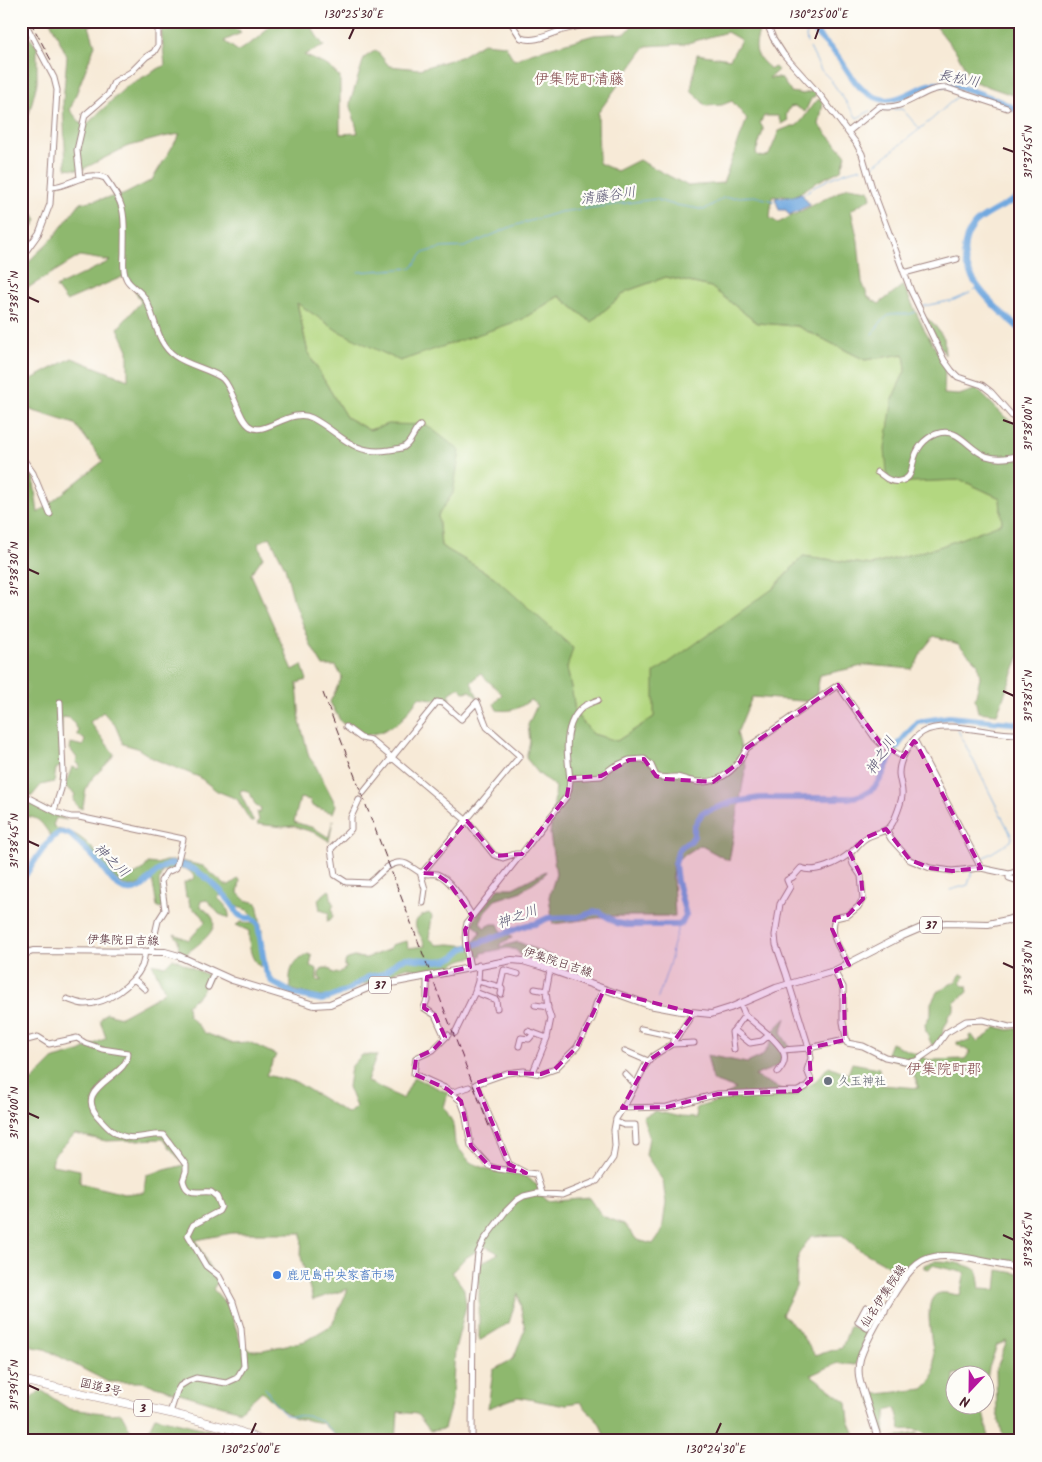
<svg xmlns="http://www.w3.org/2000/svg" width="1042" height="1462" font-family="Kalam,'Klee One',sans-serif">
<rect width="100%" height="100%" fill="#fdfcf7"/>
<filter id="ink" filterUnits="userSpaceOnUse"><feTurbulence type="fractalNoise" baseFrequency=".02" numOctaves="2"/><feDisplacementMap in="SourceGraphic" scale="10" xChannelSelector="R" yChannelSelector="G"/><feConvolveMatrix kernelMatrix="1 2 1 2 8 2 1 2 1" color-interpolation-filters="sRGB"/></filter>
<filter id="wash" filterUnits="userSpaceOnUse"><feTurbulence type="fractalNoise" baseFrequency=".0096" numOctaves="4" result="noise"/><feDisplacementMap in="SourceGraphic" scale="20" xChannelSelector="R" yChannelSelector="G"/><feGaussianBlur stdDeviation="1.12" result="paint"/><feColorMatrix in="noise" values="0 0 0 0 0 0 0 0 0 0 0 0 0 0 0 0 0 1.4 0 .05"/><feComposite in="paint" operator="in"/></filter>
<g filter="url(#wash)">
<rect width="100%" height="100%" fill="#f7ead7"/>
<path fill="#b3d780" stroke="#7e7b56" d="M666 277 711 287 757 323 797 326 865 360 904 354 906 369 893 397 888 482 961 480 1000 498 1002 524 939 547 871 565 803 556 654 717 617 741 593 734 575 713 573 697 567 668 494 577 441 546 438 515 453 493 389 424 369 430 346 417 308 353 297 302 338 331 521 320 559 296 591 322 627 291Z"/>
<path fill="#8eb86e" stroke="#6c6c4c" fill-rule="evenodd" d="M50 21H102L89 26 95 45 70 110 84 127 127 86 165 65 161 28 180 27 188 21H226L241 33 224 41 238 51 260 37 273 21H309L316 35 324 46 304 55 328 66 340 77V134L358 133 350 103 364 58 376 50 389 66 419 69 460 57 483 43 505 45 514 60 531 53 594 35 626 33 636 21H762C756 44 749 52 771 69L775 67 778 70 769 78H781L791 92 803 94 813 91 816 95 811 99 805 112 795 106 790 107 786 115 788 120 781 124 778 116H764L760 123 763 128V131L756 152 757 155 763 157 769 155 779 131 792 126H796C807 118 810 103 820 99L823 103 819 125 846 155 841 170 815 183 793 197 783 195 772 197 770 218 778 223 848 187 869 190 871 198 851 210 858 241 862 282 868 297 879 304 903 285 923 327 945 365 944 394 959 395 977 389 1006 418 1021 427V653L997 714 978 712 975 699 980 677 978 664 958 644 934 636 922 651 917 662 912 669 867 665 820 675 815 702 752 697 737 733 746 766 729 861 700 845 672 863 675 916H611L553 924 549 897 556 874 550 834 556 787 539 774 526 758 530 741 528 725 537 705 530 700C519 709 511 712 497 710L494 704 502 694 480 673 471 683 478 697H476L471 691 464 692 459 687 449 694 451 698 445 701 419 697 400 722 381 732 364 736 355 732 341 722 330 702 342 677 336 666H323L311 646 293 598 285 567 270 537 258 543 263 557 251 574 293 670 302 665 307 680 297 683 300 722 309 757 315 765 336 805 333 813 312 806 310 800 300 798 294 822 314 828 328 837 329 836 333 820 329 841 316 833 293 826 283 827 257 824 259 820 257 812 260 813 261 808 256 806C251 798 252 789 241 790L240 793 254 822H251L237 799 217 791 199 777 154 759 137 748 123 744 115 725 103 712 90 722 114 754C108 766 93 774 88 785 84 792 85 801 82 809L78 807 73 800 75 794 65 786 72 767 78 769 80 765 76 763 77 758 70 749 71 743 83 746 85 740 77 734 79 731 70 718 62 717 61 766 56 769 54 782 41 785 32 796H27L21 790V467L33 476 38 513 103 461 75 424 21 407V380H30L72 358 128 380V350L118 328 141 302 127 275 66 301 56 287 110 261 80 256 21 292V272L34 256 53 238 80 203 123 195 152 180 180 134 163 137 126 147 81 170 66 168 63 102 67 56ZM727 32 741 40 730 59 697 54 691 90 706 106 722 105 732 101 747 119 723 183 688 186 639 160 617 171 599 163 598 113 646 46 684 44ZM666 277 711 287 757 323 797 326 865 360 904 354 906 369 893 397 885 449 888 483 961 480 1000 498 1002 523 939 547 871 565 803 556 774 588 654 673V717L617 741 593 734 575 713 573 697 567 668 573 648 494 577 441 546 438 515 453 493 460 451 427 425 389 424 369 430 346 417 308 353 297 303 338 331 400 361 521 320 559 296 591 322 627 291Z
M932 21H1021V98L972 81 957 53Z
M21 27 37 47V83L27 122 22 194 37 220 21 245Z
M926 318 933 323 944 338 945 355Z
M21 799C38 803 51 813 67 820L56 818 53 825 57 829C86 831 101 862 121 879 132 877 143 872 148 863L157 864 165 861H181L203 866 225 885H229L238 879 240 880 238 893 245 900 257 903 262 931 260 944 262 961 260 967C249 957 249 945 249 931L236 925 241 922 255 923V917L247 910 238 907 220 895 218 898C224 904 230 910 229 918L219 914 207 900 201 901 200 905C203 909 209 912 212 917 221 931 195 946 186 954L179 951 178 939 174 934 189 940 205 922C202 908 188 913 189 898L186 897 184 883 195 878C187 864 176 868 162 872L159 882 163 907 160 908 157 906 152 879C144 881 137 887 130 887 120 888 82 845 73 835 64 830 60 830 51 836 40 821 40 817 21 816Z
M546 871 545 874 520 892 495 900 486 910 480 922 484 928 492 924H498L503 936 509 934 512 938 501 943 499 947 518 942 558 959 535 953 534 961 523 958 516 950 508 948 482 953 481 956C470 958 458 958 451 968L418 971 408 967 394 972 393 977 371 982 327 997H318L290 989C289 969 291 964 308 954L312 956 310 966 317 969V980L319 981 322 980 319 978V973L323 968H329L333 973H339L347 967 344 966 346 960 353 957 366 958 390 949 391 945 407 941 408 948 425 946C422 933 403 921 429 913L432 916 429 938 437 945C441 945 445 944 449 944 465 945 471 949 481 932L473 924C478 910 490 900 499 888H513Z
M329 890 330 891 332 902 334 905 332 908 333 916 330 920 327 921 329 913 320 910 318 899Z
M173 958 211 977 200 994 187 1005 188 1015 205 1033 231 1043 249 1042 276 1055 266 1075 296 1082 348 1114 356 1107 348 1087 351 1067 362 1055H377L367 1081 403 1099 414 1077 448 1093 444 1107 453 1123 455 1144 470 1162 492 1171 523 1174 536 1184 546 1201 589 1197 602 1216 624 1224 637 1240 653 1244 662 1231 666 1203 663 1181 646 1155 649 1137 643 1117 655 1111 680 1117 697 1118 696 1108 718 1101 736 1089 713 1081 707 1055 747 1063 762 1056 770 1044 772 1032 786 1018 781 1033 789 1046C782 1071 773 1066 755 1076L791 1094 814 1083 829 1066 848 1074 852 1063 879 1068 881 1085 919 1088 910 1066 886 1056 891 1043 929 1060 965 1059 970 1052 957 1044V1042L970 1041 969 1036 972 1035 977 1042 988 1035 996 1027 1009 1030 1021 1028V1266L933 1255 919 1259 900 1272 860 1250 842 1235 811 1236 798 1255 796 1287 782 1314 796 1327 815 1355 842 1348 850 1326 867 1333 856 1365 838 1363 811 1375 847 1402 849 1421 858 1441H606L600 1424 580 1402 560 1405 518 1397 488 1408 493 1370 513 1359 525 1329 518 1293 509 1323 479 1341V1264L499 1253 484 1246 464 1259 452 1272 464 1289 466 1306 455 1349 452 1401 444 1429 430 1431 417 1414 398 1412 396 1441H340L322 1423 295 1418 280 1409 262 1391 240 1411 142 1382H108L45 1349 21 1345V1077L32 1081 54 1059 79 1052 106 1038 100 1020 106 1013 121 1017 152 1000 165 991 152 963 165 966ZM75 1134 106 1141 163 1139 184 1165 146 1175 144 1192 124 1194 80 1183V1170L52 1165 54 1155ZM232 1233H302L301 1257 313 1300 348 1289 332 1325 305 1341 263 1350H250L240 1341 229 1307 213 1289 217 1283 196 1240Z
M961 974 965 976 960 983 964 986H967L968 992 954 1003V1011L948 1016V1021L943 1029V1033L936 1045H932L926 1032 925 1024 931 1014V1003L937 992 956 981Z
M934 1261C950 1261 963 1263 977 1270L980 1289 996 1290 998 1270 1021 1274V1392L1018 1401 1021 1418 1020 1441H1004L997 1412 996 1370 1007 1341 997 1345 989 1368 985 1390 984 1374H954V1404L981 1405 990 1441H932C920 1429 917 1428 901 1430L896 1408 886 1411C887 1420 883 1425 885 1434L882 1435 869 1393 879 1394 923 1389C926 1386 932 1381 933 1377 940 1359 916 1298 940 1293 946 1292 954 1295 960 1295L965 1273 932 1265 929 1269 924 1268V1265Z
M41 1390 69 1409 112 1414 121 1413 130 1429 127 1441H21V1398L28 1401Z
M155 1417 234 1436 235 1441H143Z
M917 1433 925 1441H887L886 1439Z"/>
<path fill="#71a8df" stroke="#5e6485" d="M801 193 810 205 789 215 786 210H779L775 198C785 196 792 198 801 193Z"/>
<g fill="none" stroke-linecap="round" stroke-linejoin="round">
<path stroke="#71a8df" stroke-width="1" d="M807 43 806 36 812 28
M810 48 821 70 830 79 857 118 870 111
M882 110 902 109 920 129
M872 167 931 120 960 94
M802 195C821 182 839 173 861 168
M358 272 412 268 423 253 441 248 465 247 513 226 560 212 656 199C670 206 688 206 704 210L723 198 754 196 777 202
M974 290 978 287
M924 306 954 300 970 293
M872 334 881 322 890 314H910L915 312
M956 718 957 725
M958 730 1012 837 1011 841 980 860
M1010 876 1018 874
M950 890 968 885 972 871
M658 998 671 959 672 947 679 925
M265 1388C270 1394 280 1413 287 1415 292 1417 300 1415 306 1416 322 1417 330 1430 339 1441"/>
<path stroke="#71a8df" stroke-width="6" d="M808 21C816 36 830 46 840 59 847 69 853 82 863 90 870 95 879 100 887 100 905 100 919 85 934 84 959 83 999 100 1021 112
M1021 196C1009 204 982 215 974 225 943 264 993 305 1021 330
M21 882C29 871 47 838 59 833 63 832 67 833 71 835 79 844 90 852 98 862 106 871 114 888 128 890 153 894 153 848 195 870 207 877 227 896 234 907 236 909 236 912 238 914 241 918 248 918 252 918L258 924 265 969 272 982 294 994 322 1000 348 990 368 977 383 974 398 961 406 958 437 961 447 960 454 957 463 949 527 925 535 924 548 918 579 917 594 912H599L617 923 627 925H679L682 923 686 915 677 881 675 865 678 851 683 845 690 842 694 836V827L702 813 733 802 760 798H848C883 794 879 775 895 750 901 740 910 731 918 722L949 717 1021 724"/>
</g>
</g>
<g filter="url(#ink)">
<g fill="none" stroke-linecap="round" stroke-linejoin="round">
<g stroke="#a08481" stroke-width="7">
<path id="minor" d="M510 21 521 38C536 43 549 34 563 30 577 26 591 23 606 21
M766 21 773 38 784 55 820 95 856 143 862 154 872 188 911 291 944 360 952 371 958 377 982 385 991 392 1021 426
M848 132 880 106C906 112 923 86 947 88L1007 108
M80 178 77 150 85 115 108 95 114 82 131 72 146 57 154 52 158 45V21
M52 187C70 186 86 170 105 178 128 208 124 216 124 252 124 260 122 270 126 278 129 286 139 289 144 297 156 315 155 342 175 356 189 366 213 370 223 379 234 390 239 421 251 427 265 436 291 407 312 418 341 433 352 456 389 450 394 449 400 449 404 447 412 442 413 432 420 426
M21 258 39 233 50 204 57 90 54 78 24 21
M904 273 957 259
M21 456 33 473 50 514
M877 472C882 474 885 479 890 480 896 483 907 481 910 474 912 471 912 466 913 463 916 450 923 439 936 434 959 426 967 449 986 456 997 460 1010 458 1021 455
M346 727 361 738 371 740 467 821 494 855 503 858 515 854H522
M914 741 916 743 981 868
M570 778 601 776 613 767 629 760 644 759 651 765 656 776C664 779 668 777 676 777 683 778 691 782 699 782 723 783 737 768 747 748L838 685 875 738 881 744 903 757
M363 793 437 702 443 703 461 719 477 702 487 727 520 756 422 873
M21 794 58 813 71 817H79L183 839 176 868 167 872 161 881 165 910 158 921 151 951
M359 800 351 817V829L331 849 335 875 346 882 369 883C378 877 385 865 397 863 407 861 413 869 421 873 427 875 432 873 437 874 451 879 464 903 472 916
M54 811 61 789 63 773 60 702
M886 830 891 839 910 860 930 868 952 871 981 868 1009 874V878L1021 882
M420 872 425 889 423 903
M1009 874 1021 870
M1007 920 1021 926
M849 965C840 948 829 938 835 918L848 915 858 907 863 899 861 876 853 864 850 853
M470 967C467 953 463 937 467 923L567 796C572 783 569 774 568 761 566 743 567 720 583 707 587 704 593 702 598 700
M834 971 843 987V1022L847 1043 863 1046 885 1057 910 1062 916 1061 936 1047 946 1033 966 1021 983 1020 1009 1027 1021 1026
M427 977V1000L424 1008 435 1015 445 1037
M134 979 145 989
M478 981 500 987 504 970 518 974
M208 987 214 973
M500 987 502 989 501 994
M535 989 546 991
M475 992 496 1000 497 1008
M67 999C73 1001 79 1004 85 1004 107 1004 133 985 142 966 144 961 144 956 145 951
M740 1004 745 1015 734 1030 750 1043 762 1041 769 1035 745 1015
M535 1005 548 1007
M641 1029 677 1037
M528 1031 547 1038
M455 1033 474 994 478 981 479 965
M448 1035 433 1050 416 1058 414 1074 447 1089 461 1101 465 1112 471 1146 489 1166 498 1169 536 1174 542 1193
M769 1035C781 1047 792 1056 778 1072
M21 1038 27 1040 38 1037 49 1044 77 1038 85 1043 102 1049 128 1053C129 1078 68 1087 101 1120 108 1128 115 1135 126 1137 139 1140 152 1133 164 1135L186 1165V1171L183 1180C187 1198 199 1190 211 1192L217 1197 221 1207 219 1211 193 1225 188 1235 206 1266 219 1276 233 1302 241 1328 244 1366 237 1378 226 1383 196 1378 188 1381 180 1386 177 1391 170 1413
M672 1044 694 1043
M519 1046 521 1038 529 1039 534 1033
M734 1049 732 1032 734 1030
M783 1050 809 1048 845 1040
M625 1051 648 1061
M533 1072 547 1038 551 1018 548 1009 546 991 550 970
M625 1074 636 1085
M450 1093 469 1087
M622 1108 667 1107 718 1094 798 1091 806 1087 811 1080 807 1070 811 1058 809 1048 786 974 776 945 775 935 780 904 790 887 787 880 793 877 801 868C816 874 838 863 850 853 856 849 859 842 866 838 874 833 888 832 892 824 895 819 902 801 902 795 903 788 899 780 899 773 899 759 912 738 923 732 945 719 996 736 1021 734
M616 1122 624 1125H635L636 1143
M526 1173 509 1164 476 1084 507 1073 524 1071 541 1074 555 1069 577 1047 593 1017 596 1004 604 989
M866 1307 858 1322 867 1328 878 1311H885
M472 1441 473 1302 478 1253 484 1240 505 1212 517 1200 524 1196 537 1193 562 1195 597 1181 613 1158 615 1146 614 1130 616 1119 629 1098 645 1066 653 1056 672 1044 693 1013"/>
</g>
<g stroke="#a08481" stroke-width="8">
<path id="major" d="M21 955 33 951 165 952 179 956 232 980 314 1005 330 1004 370 987 512 960 523 961 540 966 649 1005 681 1011 711 1014 730 1008 776 988 834 971 900 937 928 925 947 923 988 924 1007 920 1021 915
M879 1441 860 1382C858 1374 858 1367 860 1359 865 1341 898 1284 911 1270 917 1264 925 1258 934 1257 954 1252 998 1266 1021 1268"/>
</g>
<g stroke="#a08481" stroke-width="9">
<path id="highway" d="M21 1380 170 1413 235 1430 263 1441"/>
</g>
<use href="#minor" stroke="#fff" stroke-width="5"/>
<use href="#major" stroke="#fff" stroke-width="6"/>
<use href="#highway" stroke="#fff" stroke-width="8"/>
<path stroke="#4a1f2b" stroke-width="1" stroke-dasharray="8 4" stroke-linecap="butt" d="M30 21 52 62
M323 693 490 1129"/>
</g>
</g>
<path fill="#b5179e" fill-opacity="0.2" stroke="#b5179e" stroke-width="4" stroke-dasharray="10 6" stroke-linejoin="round" d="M838 685 881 744 903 757 914 741 916 743 981 868 952 871 930 868 910 860 886 829 865 838 850 853 861 876 863 899 848 915 835 918 832 929 849 965 836 970 844 994 845 1040 809 1048 811 1080 798 1091 718 1094 667 1107 622 1108 648 1061 672 1044 694 1013 604 990 577 1047 555 1069 541 1074 507 1073 476 1083 509 1164 526 1173 489 1166 471 1146 461 1101 447 1089 414 1074 416 1058 433 1050 445 1037 435 1015 424 1008 427 977 470 967 465 930 472 916 449 883 436 874 422 873 467 821 496 856 522 854 567 796 570 778 601 776 629 760 644 759 656 776 665 779 713 782 740 762 747 748Z"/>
<path fill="none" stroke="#4a1f2b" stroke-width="2" d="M349 39 354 28M815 39 819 28M1003 148 1014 152M28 297 39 302M1003 420 1014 424M28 569 39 574M1003 691 1014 696M28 841 39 846M1003 963 1014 968M28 1113 39 1118M1003 1235 1014 1240M28 1385 39 1390M251 1434 256 1423M716 1434 721 1423"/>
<circle fill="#6b7280" stroke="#fdfcf7" stroke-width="2" cx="828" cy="1081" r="5"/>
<circle fill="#3f7fe0" stroke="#fdfcf7" stroke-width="2" cx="277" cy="1275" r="5"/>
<g text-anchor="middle" stroke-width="4.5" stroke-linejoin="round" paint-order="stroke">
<g fill="#fdfcf7" stroke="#806168" stroke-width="1">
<rect x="920" y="916.5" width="22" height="17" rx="4"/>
<rect x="369" y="976.5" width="22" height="17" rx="4"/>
<rect x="134" y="1399.5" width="18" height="17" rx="4"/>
</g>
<g font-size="11" font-weight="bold" fill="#4a1f2b">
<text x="931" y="929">37</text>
<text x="380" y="989">37</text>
<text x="143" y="1412">3</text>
</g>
<g font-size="12" fill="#4a1f2b" stroke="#fdfcf7">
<text transform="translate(123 940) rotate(1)" y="4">伊集院日吉線</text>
<text transform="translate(558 962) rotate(18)" y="4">伊集院日吉線</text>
<text transform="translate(883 1296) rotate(-57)" y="4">仙名伊集院線</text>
<text transform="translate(101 1387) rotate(13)" y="4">国道3号</text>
</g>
<g font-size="12" fill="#5b616d" stroke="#fdfcf7" text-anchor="start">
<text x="838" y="1085">久玉神社</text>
</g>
<g font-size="12" fill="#366cbe" stroke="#fdfcf7" text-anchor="start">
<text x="287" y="1279">鹿児島中央家畜市場</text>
</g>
<g font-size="14" font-style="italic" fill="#5a5673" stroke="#fdfcf7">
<text transform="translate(959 78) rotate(11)" y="5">長松川</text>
<text transform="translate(608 195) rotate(-8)" y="5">清藤谷川</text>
<text transform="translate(880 755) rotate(-58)" y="5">神之川</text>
<text transform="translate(112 860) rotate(43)" y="5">神之川</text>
<text transform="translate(517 916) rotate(-20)" y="5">神之川</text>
</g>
<g font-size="15" fill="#834a4d" stroke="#fdfcf7">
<text x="579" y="84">伊集院町清藤</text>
<text x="944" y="1074">伊集院町郡</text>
</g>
</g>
<rect width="1042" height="1462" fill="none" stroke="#fdfcf7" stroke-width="55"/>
<g transform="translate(970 1390) rotate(202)"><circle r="24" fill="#fdfcf7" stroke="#b5a4a5"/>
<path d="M0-4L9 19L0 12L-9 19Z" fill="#b5179e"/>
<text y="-8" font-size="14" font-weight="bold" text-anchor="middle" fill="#4a1f2b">N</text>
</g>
<rect x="28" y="28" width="986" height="1406" fill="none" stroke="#4a1f2b" stroke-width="2"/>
<g font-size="12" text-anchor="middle" fill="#4a1f2b">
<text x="354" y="18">130°25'30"E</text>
<text x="819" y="18">130°25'00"E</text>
<text transform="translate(1028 152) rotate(-90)" y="4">31°37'45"N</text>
<text transform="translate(14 297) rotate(-90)" y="4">31°38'15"N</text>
<text transform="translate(1028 424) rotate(-90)" y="4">31°38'00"N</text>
<text transform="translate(14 569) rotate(-90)" y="4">31°38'30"N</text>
<text transform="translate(1028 696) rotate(-90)" y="4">31°38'15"N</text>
<text transform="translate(14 841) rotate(-90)" y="4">31°38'45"N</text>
<text transform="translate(1028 968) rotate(-90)" y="4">31°38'30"N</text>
<text transform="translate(14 1113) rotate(-90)" y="4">31°39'00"N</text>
<text transform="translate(1028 1240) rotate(-90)" y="4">31°38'45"N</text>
<text transform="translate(14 1385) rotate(-90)" y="4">31°39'15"N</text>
<text x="251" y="1453">130°25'00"E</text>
<text x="716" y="1453">130°24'30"E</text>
</g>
</svg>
